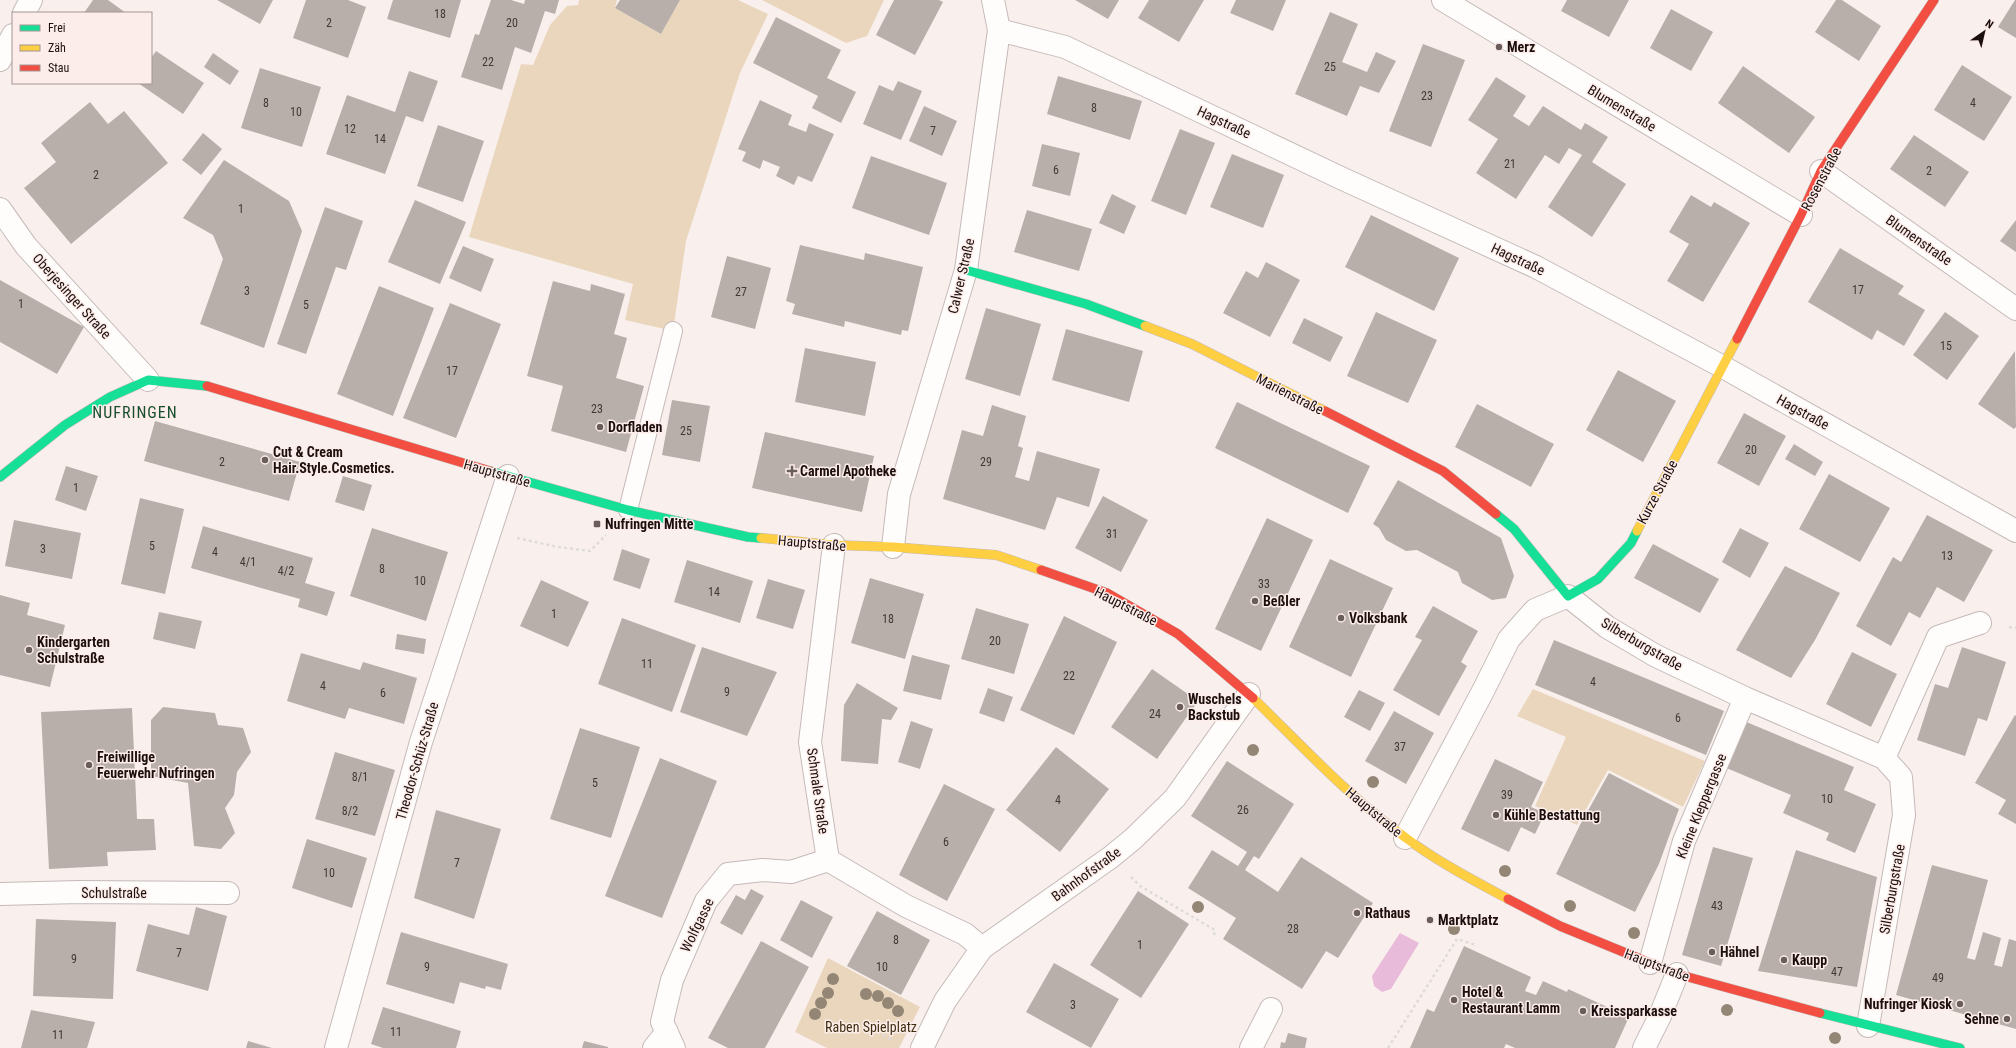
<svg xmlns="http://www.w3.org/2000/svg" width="2016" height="1048" font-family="'Roboto Condensed',sans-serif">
<rect width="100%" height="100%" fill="#f9f0ee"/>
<path fill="#ead6bc" d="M579 0H617L615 8 661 34 680 0H738L768 14 740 73 686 241 673 331 625 320 633 284 469 237 521 64 533 65 550 25 567 6 578 5Z
M762 0H884L867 36 846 43Z
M1533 689 1705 761 1683 807 1608 770 1577 825 1535 806 1566 737 1517 716Z
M828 958 920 1007 899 1048H827L795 1032Z"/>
<path fill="#e9bbda" d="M1400 933 1419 943 1391 989 1382 992 1374 986 1372 976Z"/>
<path fill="#b8afaa" d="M93 0H108L126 13H84Z
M217 0H273L260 24Z
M306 0H348L366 7 348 58 293 38Z
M393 0H461L450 38 387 19Z
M491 0H511L524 4 525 0H559L555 14 545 11 531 53 515 47 502 90 461 77 475 34 479 35Z
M620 0H680L661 34 615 8Z
M894 0H939L943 2 915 55 876 35Z
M1075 0H1119L1108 19Z
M1149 0H1204L1179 42 1138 18Z
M1236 0H1286L1273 31 1230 13Z
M1567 0H1629L1609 37 1561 11Z
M1836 0H1842L1881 26 1859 61 1815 32Z
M2015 0H2016V38L1998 27Z
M1671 9 1713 32 1691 71 1650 48Z
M1330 12 1358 24 1342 62 1367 72 1376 52 1396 61 1379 93 1360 86 1347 116 1295 94Z
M776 17 841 50 827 78 856 92 841 123 812 108 818 96 753 63Z
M1423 44 1465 60 1431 147 1389 131Z
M156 51 204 83 183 114 138 83H151V58Z
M213 53 239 71 230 85 204 67Z
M1962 65 2012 97 1984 141 1934 110Z
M1743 66 1815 117 1789 153 1718 103Z
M260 68 321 87 302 147 241 128Z
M409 71 438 81 423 122 406 116 385 174 326 154 347 95 395 112Z
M1058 76 1142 101 1130 140 1047 114Z
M1496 77 1526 96 1513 116 1529 126 1543 106 1581 130 1585 123 1608 137 1592 162 1626 184 1592 237 1548 207 1582 155 1569 148 1559 164 1545 155 1516 199 1476 173 1498 139 1468 120Z
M898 81 922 91 901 140 863 124 879 85 893 91Z
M760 100 792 115 788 125 806 132 809 123 834 134 812 182 798 176 794 185 776 176 780 167 763 160 760 169 742 161 746 152 738 149Z
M90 102 108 124 124 111 168 163 71 244 24 188 56 162 41 143Z
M924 106 957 121 942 156 909 141Z
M438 125 484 141 463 202 417 186Z
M1180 129 1215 143 1186 215 1151 201Z
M203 133 222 149 201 175 182 160Z
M1914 135 1969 172 1945 207 1890 169Z
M1042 144 1080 153 1070 196 1032 186Z
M1232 154 1284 175 1263 228 1210 207Z
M871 156 947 183 929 235 852 208Z
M224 160 289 201 302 231 264 348 200 324 223 259 213 235 183 218Z
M1112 194 1136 206 1124 234 1099 223Z
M1691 195 1711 207 1714 202 1750 223 1703 302 1667 281 1689 244 1669 232Z
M415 200 466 222 440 284 388 262Z
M325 207 363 221 346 270 336 267 306 354 277 344Z
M1027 210 1092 229 1079 271 1014 252Z
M1371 215 1459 258 1434 311 1345 267Z
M2016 220V252L2000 241Z
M800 245 864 260 865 253 923 267 908 331 902 330 901 335 845 321 844 327 792 314 795 304 786 301Z
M463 246 494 259 481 292 449 278Z
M1840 248 1904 286 1898 294 1925 310 1904 346 1877 330 1872 340 1808 302Z
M727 256 771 268 755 329 711 317Z
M1266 262 1300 280 1270 337 1223 313 1246 271 1258 278Z
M0 280 84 327 57 374 0 342Z
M553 281 590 291 591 284 625 294 614 334 627 338 616 378 644 386 626 452 551 431 563 386 527 376Z
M379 286 434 308 393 416 337 394Z
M450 303 501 324 456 438 403 418Z
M986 308 1041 324 1020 396 965 379Z
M1376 312 1437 340 1408 403 1347 376Z
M1945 312 1979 336 1947 380 1913 355Z
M1304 318 1343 337 1330 362 1292 343Z
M1066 329 1143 351 1129 402 1052 380Z
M805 348 876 362 865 416 795 402Z
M2015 351 2016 427 2014 429 1978 404Z
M1618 370 1676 401 1643 462 1586 430Z
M672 400 710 406 700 462 662 455Z
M1237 402 1370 466 1348 513 1215 448Z
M1477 404 1554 444 1531 487 1455 447Z
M992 405 1026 416 1018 446 1023 448 1015 477 1029 481 1037 451 1100 469 1089 507 1057 497 1045 530 943 499 962 430 983 436Z
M1744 413 1786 436 1759 486 1717 463Z
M155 421 300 462 289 501 144 461Z
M765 432 874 456 862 512 752 488Z
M1794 444 1823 462 1815 476 1785 459Z
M66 466 98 476 86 511 55 500Z
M1829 474 1890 508 1860 562 1799 529Z
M343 476 372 485 364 511 335 502Z
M1398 480 1501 538 1514 576 1506 598 1492 600 1462 583 1458 572 1417 550 1406 551 1386 540 1379 528 1373 524Z
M1103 496 1148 520 1121 572 1075 548Z
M140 498 184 509 165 594 121 584Z
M1927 515 1993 550 1964 602 1937 587 1920 618 1909 612 1891 646 1856 626 1893 557 1901 562Z
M1267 518 1313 540 1261 651 1215 629Z
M14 520 81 533 72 579 5 566Z
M203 526 313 558 305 583 335 592 327 616 298 607 300 599 191 568Z
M372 528 448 552 426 621 350 596Z
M1740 528 1769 543 1750 578 1722 562Z
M1653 544 1719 579 1700 613 1634 578Z
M622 549 650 559 640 589 613 580Z
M1330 559 1393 588 1351 677 1289 647Z
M687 560 753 581 740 623 674 602Z
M1785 566 1840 593 1815 640 1791 678 1736 650Z
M870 578 924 594 905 659 851 643Z
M768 579 805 590 793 629 756 618Z
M541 580 589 602 568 647 520 626Z
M0 595 30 603 27 615 65 625 50 687 0 675Z
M1433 606 1478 631 1461 662 1467 666 1439 716 1393 690 1422 640 1415 637Z
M976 608 1029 624 1014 674 961 659Z
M159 612 202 621 195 649 153 639Z
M1064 616 1117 642 1074 735 1020 710Z
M622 618 696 645 672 712 598 684Z
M397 634 426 639 424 654 395 649Z
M1554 640 1724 711 1706 755 1535 685Z
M702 647 777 672 747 736 680 712Z
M1962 647 2006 662 1987 721 1978 718 1965 756 1917 740 1935 684 1948 688Z
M1852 652 1897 674 1871 727 1826 704Z
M301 653 360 670 363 662 417 678 404 724 349 708 345 719 287 701Z
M912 655 950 665 941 700 903 691Z
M1152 669 1198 701 1157 759 1111 727Z
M857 683 898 708 891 720 882 719 878 764 841 761 844 705Z
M988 688 1013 697 1004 722 979 713Z
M1359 690 1385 703 1370 731 1344 717Z
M163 707 215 713 218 725 243 728 251 752 237 772 234 795 225 808 235 833 221 849 194 846 188 783 151 776V720Z
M132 708 137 819H154L156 850 107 852 108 866 49 869 41 712Z
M1394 711 1434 733 1406 784 1365 761Z
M2015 715 2016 716V824L1998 814 2006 800 1975 783Z
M911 721 933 729 920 769 898 762Z
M1744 721 1854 767 1844 790 1876 804 1855 853 1826 840 1829 833 1783 813 1791 795 1724 767Z
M580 728 640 747 611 838 550 819Z
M1056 747 1109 789 1060 852 1006 810Z
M335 752 395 770 375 836 315 819Z
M660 758 717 781 662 918 605 896Z
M1495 759 1543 782 1531 807 1545 813 1535 834 1521 827 1509 852 1461 829Z
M1227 761 1294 804 1259 859 1254 856 1245 870 1278 892 1301 857 1373 903 1338 958 1326 951 1302 989 1223 939 1236 918 1188 888 1212 850 1238 866 1247 852 1191 816Z
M1609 773 1679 809 1659 864 1635 912 1556 874 1580 825Z
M944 784 995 809 947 901 899 875Z
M436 810 501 829 474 919 414 898Z
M307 839 367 858 352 908 292 888Z
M1713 847 1753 858 1721 966 1682 955Z
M1796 850 1877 877 1857 987 1758 971Z
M1932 865 1988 880 1967 958 1975 960 1983 932 2001 938 1994 965 2002 967 2009 939 2016 941V1029L1896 995Z
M751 889 764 896 742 935 720 923 736 895 745 900Z
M1138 891 1189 924 1141 998 1090 965Z
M801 900 833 917 812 958 780 940Z
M196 907 227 916 208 991 136 971 148 924 189 935Z
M877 911 930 940 901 995 847 966Z
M36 919 116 922 113 999 33 996Z
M401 932 508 964 501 990 486 986 485 989 460 982 454 1004 386 984Z
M761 941 809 967 765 1048H728L708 1038Z
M1464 946 1531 977 1525 991 1536 995 1543 981 1567 992 1568 989 1629 1017 1615 1048H1515L1506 1044 1504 1048H1410L1427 1009 1434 1012Z
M1054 963 1119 999 1091 1048 1026 1012Z
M383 1007 461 1031 456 1048H383L371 1044Z
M31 1010 95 1022 87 1048H21Z
M1288 1033 1307 1038 1305 1048H1280L1281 1042 1285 1043Z
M248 1041 272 1048H246Z
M584 1041 608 1047V1048H582Z"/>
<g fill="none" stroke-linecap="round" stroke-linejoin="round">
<g stroke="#c5bab8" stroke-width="20">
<path id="lane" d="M628 510 673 331"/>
</g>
<g stroke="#c5bab8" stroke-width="24">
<path id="street" d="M1443 0 1801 215
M24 13 31 0
M999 30 1065 47 1343 179 1536 267 1723 367 2016 531
M0 60 13 35
M1821 171 2016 309
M0 209 26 246 148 380
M834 545 810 742 828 860 906 906 965 934 982 948
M893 547 899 494 966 270 999 30 993 0
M1884 758 1938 637 1980 623
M1405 838 1483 691 1509 639 1535 610 1568 596 1607 627 1656 656 1745 698 1884 758 1901 777 1904 815 1868 1026
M0 894 79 892 228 893
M1650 963 1684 841 1745 698
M336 1048 421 742 508 476
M654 1048 667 1032
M674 1048 662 1022 672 980 706 901 728 874 763 870 791 872 828 860
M922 1048 945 1001 982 948 1111 857 1133 839 1175 798 1249 694
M1251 1048 1271 1009
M1644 1048 1660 1016 1677 974"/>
</g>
<g stroke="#c5bab8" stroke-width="10">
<path id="fast" d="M966 270 1086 304 1145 326
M490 471 628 510 748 537 761 538
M0 477 65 425 110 397 148 380 207 386
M1496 514 1514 529 1568 596 1598 579 1631 543 1637 531
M1820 1013 1960 1048"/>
</g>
<g stroke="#c5bab8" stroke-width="10">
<path id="slow" d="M1145 326 1192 344 1325 411
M1637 531 1737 339
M761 538 834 545 893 547 996 555 1041 570
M1253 698C1302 746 1350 798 1406 838 1438 862 1473 880 1508 899"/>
</g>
<g stroke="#c5bab8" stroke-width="10">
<path id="jam" d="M1737 339 1801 215 1821 171 1934 0
M207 386 490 471
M1325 411 1443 471 1496 514
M1041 570 1107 593 1178 634 1253 698
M1508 899 1560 926 1677 974 1820 1013"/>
</g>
<path stroke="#dedbda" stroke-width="2.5" stroke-dasharray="3 3" stroke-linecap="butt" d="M517 538 558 547 590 551 606 535
M2009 627 2016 628
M1131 877 1140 886 1215 930 1214 935
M883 1035 894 1041
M1388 1048 1457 939 1476 945"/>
<use href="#lane" stroke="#fefdfc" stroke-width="18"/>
<use href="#street" stroke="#fefdfc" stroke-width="22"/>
<use href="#fast" stroke="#16e098" stroke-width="9"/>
<use href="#slow" stroke="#ffcf43" stroke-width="9"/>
<use href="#jam" stroke="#f24e42" stroke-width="9"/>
</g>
<g fill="#938675">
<circle cx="1253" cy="750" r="6"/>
<circle cx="1373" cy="782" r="6"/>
<circle cx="1505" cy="871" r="6"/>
<circle cx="1570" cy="906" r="6"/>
<circle cx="1198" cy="907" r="6"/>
<circle cx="1454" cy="929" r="6"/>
<circle cx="1634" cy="933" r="6"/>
<circle cx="833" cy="979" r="6"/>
<circle cx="828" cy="993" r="6"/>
<circle cx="866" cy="994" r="6"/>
<circle cx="878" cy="996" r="6"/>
<circle cx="821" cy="1003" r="6"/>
<circle cx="888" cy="1003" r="6"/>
<circle cx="1727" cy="1010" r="6"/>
<circle cx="898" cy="1011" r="6"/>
<circle cx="815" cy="1014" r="6"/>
<circle cx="1835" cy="1038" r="6"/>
</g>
<g fill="#695e5c" stroke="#fdedea" stroke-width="1.5">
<circle cx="1499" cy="47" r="4"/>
<circle cx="600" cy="427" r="4"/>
<circle cx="265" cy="460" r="4"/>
<path d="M790 465h4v4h4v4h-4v4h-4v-4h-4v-4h4z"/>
<rect x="593" y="520" width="8" height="8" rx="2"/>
<circle cx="1255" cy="601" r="4"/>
<circle cx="1341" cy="618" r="4"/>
<circle cx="29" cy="650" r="4"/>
<circle cx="1180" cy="707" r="4"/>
<circle cx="89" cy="765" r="4"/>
<circle cx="1496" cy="815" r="4"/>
<circle cx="1357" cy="913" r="4"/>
<circle cx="1430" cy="920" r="4"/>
<circle cx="1712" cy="952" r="4"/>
<circle cx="1784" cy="960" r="4"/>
<circle cx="1454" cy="1000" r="4"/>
<circle cx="1960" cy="1004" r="4"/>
<circle cx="1583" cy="1011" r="4"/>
<circle cx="2007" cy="1019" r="4"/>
</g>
<g text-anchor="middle" stroke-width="3" stroke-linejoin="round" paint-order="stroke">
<g font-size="12" fill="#433835">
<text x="440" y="18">18</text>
<text x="329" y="27">2</text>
<text x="512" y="27">20</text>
<text x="488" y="66">22</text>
<text x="1330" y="71">25</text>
<text x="1427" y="100">23</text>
<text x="266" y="107">8</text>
<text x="1973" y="107">4</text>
<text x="1094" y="112">8</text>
<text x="296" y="116">10</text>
<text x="350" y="133">12</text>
<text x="933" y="135">7</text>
<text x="380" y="143">14</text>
<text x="1510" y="168">21</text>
<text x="1056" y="174">6</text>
<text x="1929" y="175">2</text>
<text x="96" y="179">2</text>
<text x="241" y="213">1</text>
<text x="1858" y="294">17</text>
<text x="247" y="295">3</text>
<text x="741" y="296">27</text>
<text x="21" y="308">1</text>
<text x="306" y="309">5</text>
<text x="1946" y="350">15</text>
<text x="452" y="375">17</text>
<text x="597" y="413">23</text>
<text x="686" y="435">25</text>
<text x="1751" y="454">20</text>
<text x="222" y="466">2</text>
<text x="986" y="466">29</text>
<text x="76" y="492">1</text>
<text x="1112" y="538">31</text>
<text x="152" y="550">5</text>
<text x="43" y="553">3</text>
<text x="215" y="556">4</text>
<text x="1947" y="560">13</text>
<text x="248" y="566">4/1</text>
<text x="382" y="573">8</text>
<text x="286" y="575">4/2</text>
<text x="420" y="585">10</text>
<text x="1264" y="588">33</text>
<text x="714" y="596">14</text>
<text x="554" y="618">1</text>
<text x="888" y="623">18</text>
<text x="995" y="645">20</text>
<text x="647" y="668">11</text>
<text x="1069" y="680">22</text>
<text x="1593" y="686">4</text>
<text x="323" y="690">4</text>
<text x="727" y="696">9</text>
<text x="383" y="697">6</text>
<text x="1155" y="718">24</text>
<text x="1678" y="722">6</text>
<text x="1400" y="751">37</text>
<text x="360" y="781">8/1</text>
<text x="595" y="787">5</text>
<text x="1507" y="799">39</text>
<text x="1827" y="803">10</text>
<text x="1058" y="804">4</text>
<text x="1243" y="814">26</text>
<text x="350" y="815">8/2</text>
<text x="946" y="846">6</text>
<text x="457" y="867">7</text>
<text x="329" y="877">10</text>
<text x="1717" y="910">43</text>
<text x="1293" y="933">28</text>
<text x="896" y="944">8</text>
<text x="1140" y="949">1</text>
<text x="179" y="957">7</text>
<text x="74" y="963">9</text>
<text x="427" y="971">9</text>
<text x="882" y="971">10</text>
<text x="1837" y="976">47</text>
<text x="1938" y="982">49</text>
<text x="1073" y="1009">3</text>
<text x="396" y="1036">11</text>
<text x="58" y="1039">11</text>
</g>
<g font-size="14" font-weight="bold" fill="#1c100e" stroke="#fdedea" text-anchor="start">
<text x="1507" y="52">Merz</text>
<text x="608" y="432">Dorfladen</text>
<text x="273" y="457">Cut &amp; Cream<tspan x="273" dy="16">Hair.Style.Cosmetics.</tspan></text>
<text x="800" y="476">Carmel Apotheke</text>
<text x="605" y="529">Nufringen Mitte</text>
<text x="1263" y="606">Beßler</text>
<text x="1349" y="623">Volksbank</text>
<text x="37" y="647">Kindergarten<tspan x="37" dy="16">Schulstraße</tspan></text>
<text x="1188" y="704">Wuschels<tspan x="1188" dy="16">Backstub</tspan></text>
<text x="97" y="762">Freiwillige<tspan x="97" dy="16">Feuerwehr Nufringen</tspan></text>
<text x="1504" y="820">Kühle Bestattung</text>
<text x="1365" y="918">Rathaus</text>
<text x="1438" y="925">Marktplatz</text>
<text x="1720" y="957">Hähnel</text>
<text x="1792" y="965">Kaupp</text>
<text x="1462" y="997">Hotel &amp;<tspan x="1462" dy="16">Restaurant Lamm</tspan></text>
<text x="1952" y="1009" text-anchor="end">Nufringer Kiosk</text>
<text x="1591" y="1016">Kreissparkasse</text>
<text x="1999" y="1024" text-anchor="end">Sehne</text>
</g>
<g font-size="14" fill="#1c100e" stroke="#fdedea">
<text transform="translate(1622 108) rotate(31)" y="5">Blumenstraße</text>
<text transform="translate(1224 122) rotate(25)" y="5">Hagstraße</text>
<text transform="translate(1821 179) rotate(-62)" y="5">Rosenstraße</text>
<text transform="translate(1919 240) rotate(35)" y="5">Blumenstraße</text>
<text transform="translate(1518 259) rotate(25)" y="5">Hagstraße</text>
<text transform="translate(961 276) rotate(-77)" y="5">Calwer Straße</text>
<text transform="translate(72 296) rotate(48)" y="5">Oberjesinger Straße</text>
<text transform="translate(1290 394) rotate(27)" y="5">Marienstraße</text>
<text transform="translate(1803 412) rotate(29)" y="5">Hagstraße</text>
<text transform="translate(497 473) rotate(16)" y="5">Hauptstraße</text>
<text transform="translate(1657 492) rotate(-62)" y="5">Kurze Straße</text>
<text transform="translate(812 543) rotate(5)" y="5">Hauptstraße</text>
<text transform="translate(1126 606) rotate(27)" y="5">Hauptstraße</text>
<text transform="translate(1642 644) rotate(30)" y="5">Silberburgstraße</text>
<text transform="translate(417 761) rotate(-74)" y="5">Theodor-Schüz-Straße</text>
<text transform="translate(818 791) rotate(82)" y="5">Schmale Straße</text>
<text transform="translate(1701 806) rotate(-68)" y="5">Kleine Kleppergasse</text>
<text transform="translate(1374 812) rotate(40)" y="5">Hauptstraße</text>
<text transform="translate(1086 874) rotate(-36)" y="5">Bahnhofstraße</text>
<text transform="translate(1892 889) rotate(-80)" y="5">Silberburgstraße</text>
<text x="114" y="898">Schulstraße</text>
<text transform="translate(697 925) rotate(-64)" y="5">Wolfgasse</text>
<text transform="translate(1657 965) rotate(21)" y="5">Hauptstraße</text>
</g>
<g font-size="14" fill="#3f2f12" stroke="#fdedea">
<text x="871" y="1032">Raben Spielplatz</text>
</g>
<g font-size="16" letter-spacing="1" fill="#154f30" stroke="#fdedea">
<text x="135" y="418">NUFRINGEN</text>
</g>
</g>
<rect x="12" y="12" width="140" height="72" fill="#fdedea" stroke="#a39592"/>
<rect x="20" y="25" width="20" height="6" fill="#16e098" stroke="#a39592"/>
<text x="48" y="32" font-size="12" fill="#1c100e">Frei</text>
<rect x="20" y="45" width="20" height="6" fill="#ffcf43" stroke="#a39592"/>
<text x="48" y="52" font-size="12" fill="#1c100e">Zäh</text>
<rect x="20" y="65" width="20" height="6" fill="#f24e42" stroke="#a39592"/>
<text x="48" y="72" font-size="12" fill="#1c100e">Stau</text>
<g transform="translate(1984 32) rotate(34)" stroke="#fdedea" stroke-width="3" paint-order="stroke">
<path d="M0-3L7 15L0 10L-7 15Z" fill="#1c100e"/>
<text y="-6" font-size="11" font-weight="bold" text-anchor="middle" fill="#1c100e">N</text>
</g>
</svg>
